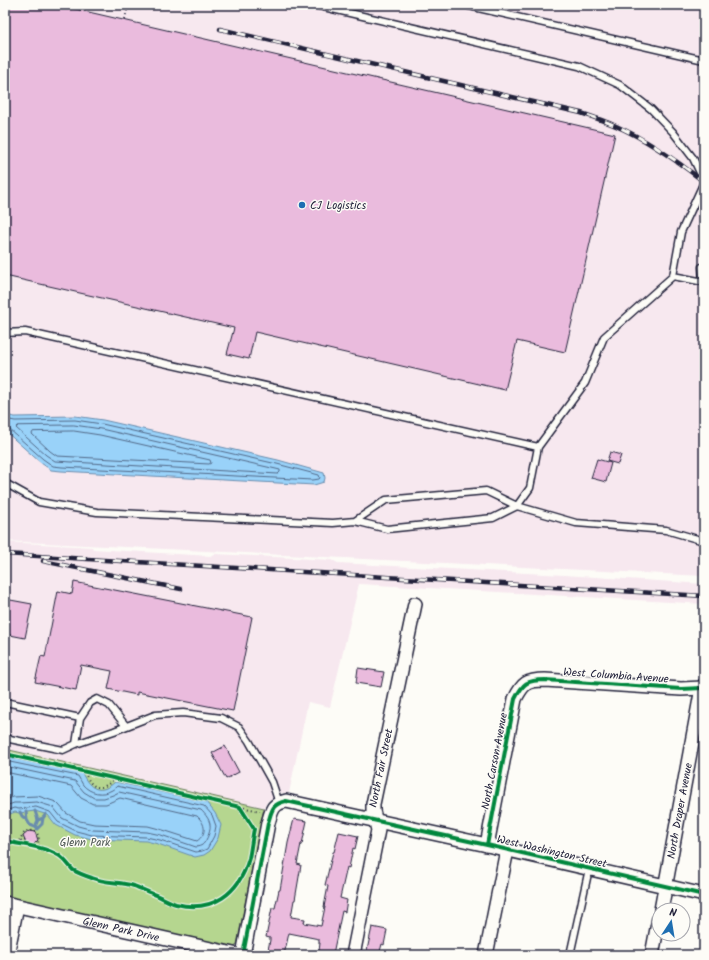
<svg xmlns="http://www.w3.org/2000/svg" width="709" height="960" font-family="Kalam,sans-serif">
<rect width="100%" height="100%" fill="#fdfcf7"/>
<filter id="ink" filterUnits="userSpaceOnUse"><feTurbulence type="fractalNoise" baseFrequency=".025" numOctaves="2"/><feDisplacementMap in="SourceGraphic" scale="8" xChannelSelector="R" yChannelSelector="G"/><feConvolveMatrix kernelMatrix="1 2 1 2 8 2 1 2 1" color-interpolation-filters="sRGB"/></filter>
<g filter="url(#ink)">
<path fill="#f7e8ef" d="M5 5H704V576L5 541Z
M5 542 92 547 93 549 210 556 215 554 332 560 338 563 564 575 704 584V604L359 584 330 707 308 702 289 793H281L273 797 267 802 264 808 5 749Z"/>
<path fill="#b5d68f" stroke="#6c7c65" d="M5 749 264 808 237 944 234 948 5 897Z"/>
<path fill="#99d2f9" stroke="#698cad" d="M5 415 15 417 75 416 103 420 278 460 324 473 325 478 324 482 314 485 61 471 51 470 41 463 5 431Z
M5 757 82 773C90 790 101 795 115 782L206 802 215 813 221 825 218 838 210 851 204 855 195 857 158 844 146 841 92 839 75 835 56 825 48 815 35 811 19 813 15 812 5 816Z"/>
<g fill="none" stroke-linecap="round" stroke-linejoin="round">
<path stroke="#526887" stroke-width="1" d="M5 419 15 421 75 420 102 424 277 464 319 475 320 478 319 479 313 480 62 467 53 466 43 459 9 429 5 428
M74 425 101 429 276 469 280 470V472L278 474 55 461 46 455 16 428 18 426Z
M74 431 100 435 210 460 211 463 209 464 57 456 50 451 32 434 33 432Z
M5 761 78 776C80 779 81 782 83 785 90 793 102 796 112 790 114 789 116 787 117 786L204 806 212 815 216 826 214 836 207 849 202 851 196 852 160 840 146 837 92 835 76 831 58 822 50 812 36 807 19 809 14 808 5 811
M5 766 75 781 84 792 94 798H104L113 795 119 792 201 810C211 820 213 827 206 840 203 845 202 846 196 847L161 835 147 832 93 830 78 826 62 818 53 807 37 802 19 803H14L5 806
M5 772 71 786 81 798 93 804H106L120 798 197 816C206 824 207 834 197 841L163 830 148 826 94 824 80 821 66 813 59 805 56 802 38 796 13 797 5 800"/>
<path stroke="#698cad" stroke-width="3" d="M35 811 38 820
M20 812 22 816 27 820
M26 812 27 820 30 825 38 828
M35 827 38 820 43 818 46 814
M37 829 42 824 43 818"/>
</g>
<path fill="#eabbdd" stroke="#22223b" d="M5 5H67V7L615 134 565 352 517 341 505 390 255 332 249 359 227 354 234 328 5 276Z
M610 452 621 455 618 464 607 461Z
M597 459 611 463 606 482 591 478Z
M74 582 252 617 233 711 137 692V695L108 689 112 671 81 665 76 690 35 682 41 656 45 657 58 591 72 594Z
M5 599 32 604 25 638 5 634Z
M358 668 384 672 381 687 356 683Z
M225 746 239 772 226 779 212 753Z
M294 819 307 821 302 844H301L297 864 301 865 295 900H294L291 917 305 919 304 923 321 926 325 907H324L328 886 325 885 333 852H334L339 832 358 836 355 849 353 848 349 868 347 867 340 898 347 900 345 912 342 911 333 954 319 951 320 943H319V939L289 933 284 955H267L270 940V938L266 937 272 908H275L279 890H280L288 843Z
M29 831 35 832 38 840 33 845 26 843 23 836Z
M372 927 387 930 384 945 382 944 379 955H366Z"/>
<g fill="none" stroke-linecap="round" stroke-linejoin="round">
<g stroke="#22223b" stroke-width="9">
<path id="service" d="M315 5 579 66 620 85 651 109 673 132 693 158 704 181
M465 5 704 60
M673 276 704 282
M703 281 702 267H704
M5 333 25 332 538 447
M5 483 39 502 97 512 333 523 355 521 387 529 493 518 517 506 530 488 538 447 585 383 604 337 673 276 681 232 704 182
M355 521 386 500 486 491 517 506 576 523 666 530 704 541
M5 702 80 718 90 703 97 699 109 705 126 726
M5 738 63 750 76 744 114 731 155 715 183 713 221 718 239 727 249 741 272 782 279 803
M76 744 80 718
M570 955 589 869"/>
</g>
<g stroke="#22223b" stroke-width="16">
<g id="minor">
<path d="M487 845 515 699C523 683 527 680 545 680L681 689 702 688 704 685"/>
<path id="s1" d="M5 903 238 955"/>
<path id="s2" d="M661 910 668 872 702 688"/>
<path d="M7 955 17 906"/>
<path d="M243 955 268 823C272 810 272 804 286 801L487 845 704 895"/>
<path id="s3" d="M353 955 378 830 373 811V804L415 604"/>
<path d="M486 955 507 850"/>
<path d="M652 955 659 918"/>
</g>
</g>
<path stroke="#22223b" stroke-width="2" stroke-dasharray="1 3" stroke-linecap="butt" d="M125 19 128 5
M85 772C91 790 102 792 115 778
M240 807 260 811
M21 840 24 845
M17 844C23 836 24 826 37 833L39 837 38 844 42 849"/>
<use href="#service" stroke="#fdfcf7" stroke-width="6"/>
<use href="#minor" stroke="#fdfcf7" stroke-width="13"/>
<g stroke="#22223b" stroke-width="4.5">
<path id="rail" d="M220 29 581 113C593 117 605 121 616 126 648 140 676 160 704 182
M5 554 704 596
M43 561 181 589"/>
</g>
<use href="#rail" stroke="#fdfcf7" stroke-width="3" stroke-dasharray="9" stroke-linecap="butt"/>
<g stroke="#fdfcf7" stroke-width="6">
<path id="cycleway" d="M5 754 60 766 240 807 254 829C252 838 251 849 249 858 239 894 212 913 176 904 169 902 163 898 156 895 149 892 141 889 134 886 121 882 105 883 92 878 86 876 78 873 73 870 68 865 64 858 58 855 42 846 22 845 5 841
M487 845 515 699C523 683 527 680 545 680L681 689 702 688 704 685
M243 955 268 823C272 810 272 804 286 801L487 845 704 895"/>
</g>
<use href="#cycleway" stroke="#00873e" stroke-width="4"/>
</g>
</g>
<circle fill="#1f6fb2" stroke="#fdfcf7" stroke-width="1.5" cx="302" cy="205" r="4"/>
<g text-anchor="middle" stroke-width="3" stroke-linejoin="round" paint-order="stroke">
<g font-size="11" fill="#22223b" stroke="#fdfcf7" text-anchor="start">
<text x="310" y="209">CJ Logistics</text>
</g>
<g font-size="11" fill="#22223b" stroke="#fdfcf7">
<text transform="translate(616 675) rotate(4)" y="4">West Columbia Avenue</text>
<text transform="translate(494 761) rotate(-79)" y="4">North Carson Avenue</text>
<text dy="4" stroke="none"><textPath href="#s3" startOffset="191">North Fair Street</textPath></text>
<text dy="4" stroke="none"><textPath href="#s2" startOffset="101">North Draper Avenue</textPath></text>
<text transform="translate(552 851) rotate(13)" y="4">West Washington Street</text>
<text dy="4" stroke="none"><textPath href="#s1" startOffset="119">Glenn Park Drive</textPath></text>
</g>
<g font-size="11" fill="#4e5854" stroke="#fdfcf7">
<text x="85" y="846">Glenn Park</text>
</g>
</g>
<rect width="709" height="960" fill="none" stroke="#fdfcf7" stroke-width="20"/>
<rect x="10" y="10" width="689" height="940" fill="none" stroke="#22223b" stroke-width="1.5" filter="url(#ink)"/>
<g transform="translate(671 922) rotate(12)"><circle r="19" fill="#fdfcf7" stroke="#a5a5ac"/>
<path d="M0-3L7 15L0 10L-7 15Z" fill="#1f6fb2"/>
<text y="-6" font-size="11" font-weight="bold" text-anchor="middle" fill="#22223b">N</text>
</g>
</svg>
